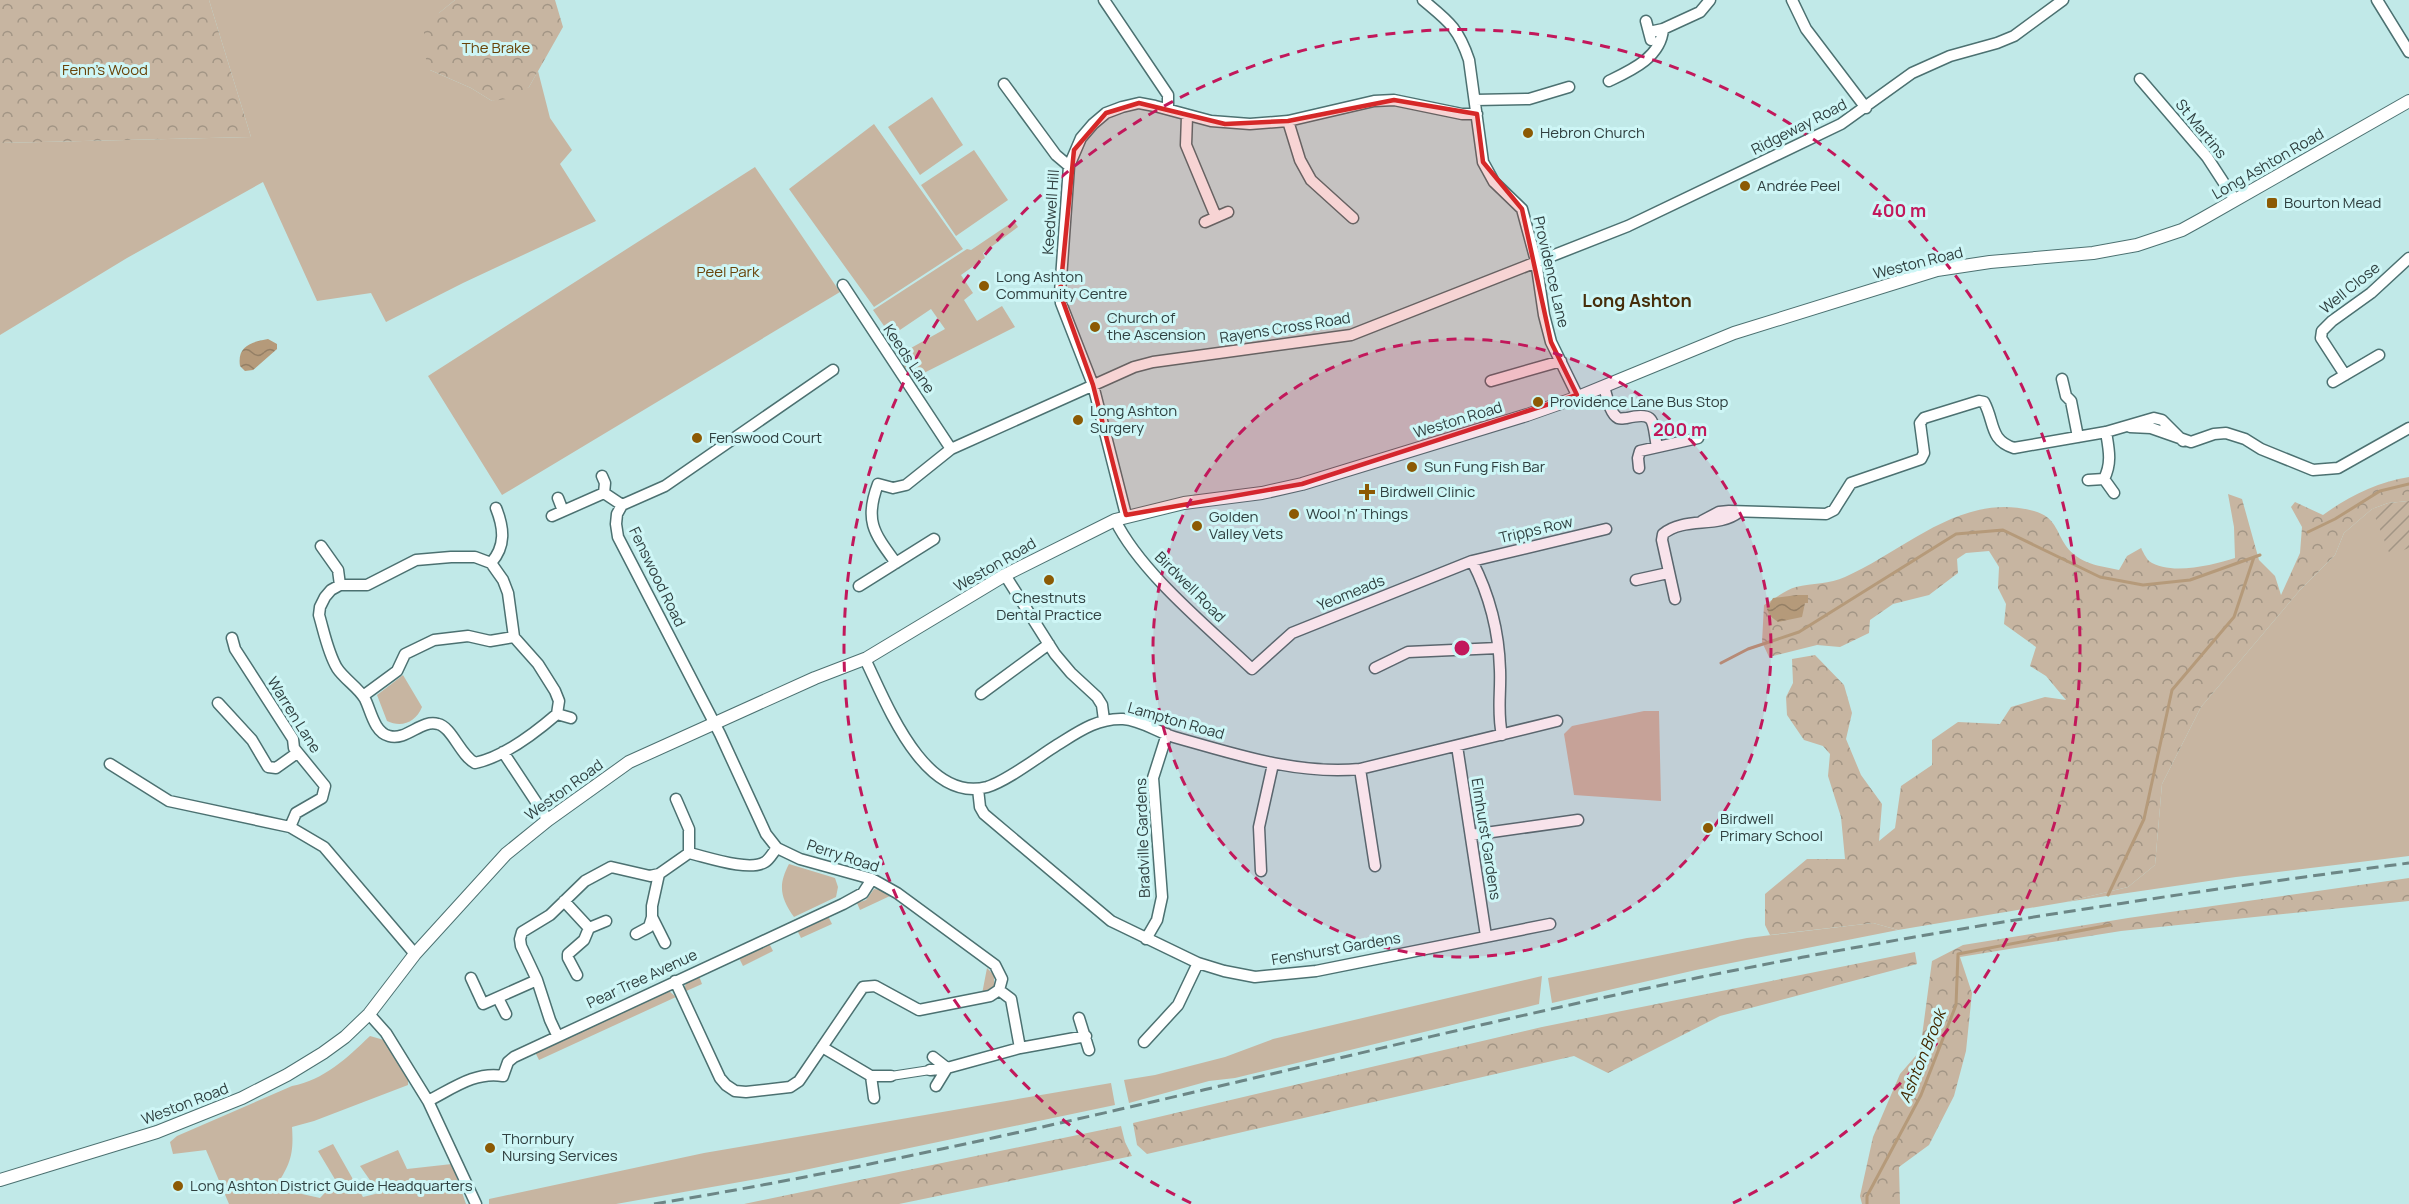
<svg xmlns="http://www.w3.org/2000/svg" width="2409" height="1204" font-family="Manrope,sans-serif">
<defs>
<pattern id="forest-crowns" width="20" height="18" patternUnits="userSpaceOnUse" patternTransform="scale(1.5)"><rect width="20" height="18" fill="#c7b5a1"/><path d="M2 6a3 3 0 1 1 6 0M12 15a3 3 0 1 1 6 0" fill="none" stroke="#a29585"/></pattern>
<pattern id="garden-furrows" width="10" height="10" patternUnits="userSpaceOnUse" patternTransform="scale(1.5)"><rect width="10" height="10" fill="#c7b5a1"/><path d="M-1 1l2-2M0 10L10 0M9 11l2-2" fill="none" stroke="#a29585"/></pattern>
<pattern id="water-waves" width="16" height="10" patternUnits="userSpaceOnUse" patternTransform="scale(1.5)"><rect width="16" height="10" fill="#b59a7a"/><path d="M0 5q4-4 8 0t8 0" fill="none" stroke="#947f65"/></pattern>
</defs>
<rect width="100%" height="100%" fill="#c1e9e8"/>
<path fill="#c7b5a1" d="M209 0H455L439 13 430 70 471 88 492 101 529 87 538 71 550 118 572 150 560 164 596 221 463 283 386 322 371 293 317 301 263 182 127 258 0 335V143L251 137Z
M932 97 963 145 920 175 888 127Z
M874 124 963 249 874 307 789 189Z
M974 150 1008 200 956 236 921 185Z
M755 167 840 292 502 495 428 376Z
M1014 221 1018 227 983 253 985 258 961 275 973 293 964 300 977 321 1002 306 1015 327 910 380 893 358 945 329 931 309 891 336 873 310 967 249 971 250Z
M2409 501V856L2236 877 2066 902 2128 887 2155 865 2162 784 2201 707 2300 590 2335 555 2344 533 2372 509Z
M403 675 422 707C416 722 402 728 387 721L377 695Z
M1644 711H1659L1661 801 1574 795 1564 734 1572 726Z
M789 864 835 878 838 887 836 897 794 917C780 897 778 885 789 864Z
M874 889 881 890 890 896 860 910 857 903 866 900Z
M828 916 832 924 801 938 797 930Z
M1873 923 1898 930 1696 970 1552 1003 1548 978 1747 938Z
M769 943 773 951 743 966 739 958Z
M987 968 994 975V986L982 994Z
M699 976 702 984 684 992 686 982Z
M1542 976 1539 1004 1235 1078 1209 1081 1129 1103 1124 1080 1155 1075 1225 1057 1273 1039Z
M669 991 676 997 539 1060 535 1052Z
M370 1036 384 1040 408 1080V1085L314 1121 292 1127C294 1156 290 1164 275 1188L320 1198 336 1181 318 1151 333 1144 363 1197 379 1193 360 1166 398 1150 407 1169 452 1164 466 1204H229L206 1150 173 1154 170 1142 177 1136 292 1086C324 1080 347 1058 370 1036Z
M1111 1083 1115 1105 790 1173 616 1204H489V1199L704 1153Z"/>
<path fill="url(#forest-crowns)" d="M0 0H209L251 137 0 143Z
M455 0H555L563 27 529 87 513 98 492 101 471 88 430 70 424 53V25Z
M2409 477V501L2388 503 2372 509 2344 533 2335 555 2300 590 2201 707 2162 784 2155 865 2128 887 2066 902 1898 930 1873 923 1770 935 1765 925V894L1807 859H1845L1841 817 1828 776 1830 754 1823 746 1804 740 1787 715 1786 697 1793 683 1792 659 1815 655 1844 685 1852 713 1846 739 1861 775 1882 804 1879 841 1895 828 1901 786 1932 765V740L1958 722 2000 724 2011 707 2045 697 2066 700 2046 676 2030 666 2036 647 2004 624 2006 604 1998 588 1999 567 1989 551 1966 553 1957 559 1958 573 1929 595 1893 604 1870 620 1869 633 1840 647 1817 645 1769 657 1762 642 1764 605C1774 599 1785 590 1796 587 1812 583 1830 584 1845 577 1906 550 1962 491 2034 511 2056 517 2056 532 2066 546 2079 564 2100 566 2119 570L2127 556 2141 548C2143 552 2146 558 2149 561 2170 576 2213 565 2235 558L2234 527 2228 494 2242 499 2259 560 2275 576 2281 595 2300 553 2302 527 2291 507 2295 502 2323 515C2349 496 2378 482 2409 477Z
M2409 878V901L2121 931 1960 957 1972 993 1966 1051 1954 1096 1929 1145 1899 1167 1900 1204H1862L1860 1196 1873 1137 1900 1074 1920 1051 1932 961 1963 945 2128 918Z
M1915 952 1917 964 1720 1016 1608 1073 1574 1056 1147 1154 1137 1145 1133 1123 1542 1027Z
M1121 1126 1125 1142 1132 1156 899 1204H744Z"/>
<path fill="url(#garden-furrows)" d="M2409 501V548L2390 555 2372 509 2388 503Z"/>
<path fill="url(#water-waves)" d="M268 339 277 344V349L253 370 245 371 240 366C237 346 251 342 268 339Z
M1797 595H1808V603H1805L1802 617 1778 622 1770 616 1767 609 1773 598Z"/>
<g fill="none" stroke-linecap="round" stroke-linejoin="round">
<path stroke="#b59a7a" stroke-width="3" d="M2308 532 2335 519 2380 491 2409 484
M1721 663 1748 649 1799 632 1956 534 2003 530 2100 577 2143 585 2190 580 2260 555
M2108 895 2144 819 2172 690 2234 617 2254 557
M1867 1204V1196L1921 1095 1956 1005 1958 954 2110 925"/>
<g stroke="#4c7171" stroke-width="10">
<path id="pedestrian" d="M891 1076 930 1070"/>
</g>
<g stroke="#4c7171" stroke-width="13">
<path id="minor" d="M1104 0 1168 95V109
M1423 0C1448 21 1458 27 1469 60L1483 162 1494 182 1522 209 1536 261 1544 315 1551 342 1578 397
M1792 0 1806 29 1866 108
M2377 0 2409 52
M1646 21 1651 40
M1663 29 1700 12 1710 0
M2140 79 2207 157 2235 200
M1609 81C1632 70 1661 57 1663 29L1649 32
M1004 84 1056 155 1069 166
M1475 100 1529 99 1569 87
M1187 116 1186 145 1216 217
M1288 121 1300 160 1311 180 1353 218
M1205 222 1228 212
M843 285 951 449
M833 370 665 486 622 505 617 514 616 524 618 537 720 734 766 834 777 848 800 859 872 879 897 893 995 965 1002 979 999 990
M2345 375 2321 338 2322 331 2332 321 2371 293 2409 258
M2062 379 2066 396 2071 401 2078 437
M1491 381 1561 361
M2333 382 2379 355
M1604 387C1607 395 1609 413 1618 418 1621 419 1624 418 1627 418 1657 411 1652 422 1657 447
M2130 427 2151 428 2191 442 2214 434 2226 433 2245 439 2261 449 2313 470 2338 468 2409 428
M1639 468 1638 458 1640 451 1698 438
M602 476 605 483 604 493
M2104 479 2114 493
M2088 480 2104 479C2112 463 2109 450 2106 432
M558 498 563 511
M1126 515 1093 385 1061 303 1060 293 1069 166 1081 138 1093 124 1106 113 1122 107 1139 103 1155 106 1211 121 1250 124 1288 121 1374 101 1394 100 1462 114H1477
M552 516 604 493 622 505
M1115 520C1141 573 1208 627 1252 669L1292 633 1472 561 1606 529
M1702 521 1719 512 1729 511 1826 514 1834 510 1851 483 1921 459 1924 453 1920 423 1924 418 1979 401 1984 402C1995 422 1989 440 2014 448L2106 432 2154 418 2162 420 2183 441
M321 546 338 570 340 585
M451 557H475L491 563 503 580 508 593 514 637 538 664 555 691 559 701 557 714C535 733 504 757 475 763 460 755 452 727 438 724 421 719 407 741 389 736 374 732 371 711 365 699 358 687 344 679 337 668 328 653 324 632 319 615L320 607 325 597 331 590 340 585H367L416 560Z
M1472 561C1489 594 1499 633 1500 670 1501 693 1497 712 1502 735
M491 563C506 546 504 528 496 508
M896 563C874 533 864 521 878 484L893 488 906 485 951 449 1134 367 1153 362 1351 335 1628 226 1841 124 1912 73 1950 56 1997 43 2014 36 2063 0
M1005 575 1055 654 1071 673 1097 697 1102 705 1104 720
M1636 580 1668 573
M859 586 934 539
M1675 599 1662 540 1663 534C1685 516 1717 529 1739 512
M232 638 235 649 293 739 294 748 325 786 322 798 296 813 290 827
M865 659C886 702 924 804 987 787 1007 781 1038 757 1057 745 1078 732 1097 718 1123 719 1141 720 1157 732 1174 737 1235 754 1296 775 1360 769L1557 721
M1375 668 1408 652 1498 648
M981 694 1049 644
M363 696 397 671 405 654 434 640 468 636 490 641 514 637
M218 703 252 740 268 767 276 768 297 753
M557 714 571 718
M1457 746 1486 936
M503 752 548 820
M110 764 169 801 290 827 324 847 415 954
M1360 769 1375 866
M978 789 980 807 984 814 1111 921 1198 963 1224 971 1255 977 1316 971 1550 924
M676 799 689 829V853
M1471 835 1578 820
M1261 871 1259 827 1273 764
M659 874 652 906V917L665 943
M564 901 589 928 584 940 568 954V958L577 975
M589 928 606 921
M636 934 649 927 652 917
M1146 939 1157 920 1162 897 1153 778 1167 734
M471 978 483 1004 537 980
M675 981 720 1078 726 1085 735 1091 746 1092 790 1087 799 1081 863 987 875 986 919 1010 990 996 999 990
M999 990 1011 999 1020 1048
M498 998 506 1014
M369 1014 386 1033 428 1101 476 1204
M1079 1018 1089 1050
M557 1035 550 1020 537 980 521 946 520 939 522 932 550 915 585 881 611 867 650 876 659 874 689 853C707 857 749 872 765 862 770 859 773 852 777 848
M1144 1042 1178 1005 1198 963
M822 1047 871 1076H891
M933 1057 947 1068 936 1086
M930 1070 947 1068 1020 1048 1086 1036
M871 1076 874 1098
M428 1101C452 1089 475 1071 503 1076L508 1062 514 1057 843 904 863 893 872 879"/>
</g>
<g stroke="#4c7171" stroke-width="14">
<path id="tertiary" d="M0 1180 157 1132 242 1098 287 1075 323 1053 345 1037 369 1014 415 954 506 854 548 820 629 762 815 678 867 658 1005 575 1115 520 1184 503 1262 493 1302 484 1527 415 1578 397 1734 333 1937 270 1990 262 2093 253 2137 245 2182 230 2202 219 2409 101"/>
</g>
<use href="#pedestrian" stroke="#fff" stroke-width="8"/>
<use href="#minor" stroke="#fff" stroke-width="10"/>
<use href="#tertiary" stroke="#fff" stroke-width="12"/>
<path stroke="#6c8686" stroke-width="3" stroke-dasharray="12 6" stroke-linecap="butt" d="M654 1204C983 1150 1304 1062 1629 992 1887 937 2148 897 2409 863"/>
</g>
<path fill="#d62828" fill-opacity="0.2" stroke="#d62828" stroke-width="4.5" stroke-linejoin="round" d="M1394 100 1477 114 1483 162 1522 209 1551 342 1577 395 1302 484 1126 515 1093 385 1060 293 1074 150 1106 113 1139 103 1225 124 1288 121Z"/>
<circle cx="1462" cy="648" r="309" fill="#c2185b" fill-opacity=".12"/>
<g fill="none" stroke="#c2185b" stroke-width="3" stroke-dasharray="10 8">
<circle cx="1462" cy="648" r="309"/>
<path d="M1191 1203A618 618 0 1 1 1733 1203"/>
</g>
<g fill="#8c5a04" stroke="#cef6f6" stroke-width="2">
<circle cx="1528" cy="133" r="6"/>
<circle cx="1745" cy="186" r="6"/>
<rect x="2266" y="197" width="12" height="12" rx="3"/>
<circle cx="984" cy="286" r="6"/>
<circle cx="1095" cy="327" r="6"/>
<circle cx="1538" cy="402" r="6"/>
<circle cx="1078" cy="420" r="6"/>
<circle cx="697" cy="438" r="6"/>
<circle cx="1412" cy="467" r="6"/>
<path d="M1364 483h6v6h6v6h-6v6h-6v-6h-6v-6h6z"/>
<circle cx="1294" cy="514" r="6"/>
<circle cx="1197" cy="526" r="6"/>
<circle cx="1049" cy="580" r="6"/>
<circle cx="1708" cy="828" r="6"/>
<circle cx="490" cy="1148" r="6"/>
<circle cx="178" cy="1186" r="6"/>
</g>
<g text-anchor="middle" stroke-width="6" stroke-linejoin="round" paint-order="stroke">
<g font-size="15" fill="#694309" stroke="#cef6f6">
<text x="496" y="53">The Brake</text>
<text x="105" y="75">Fenn's Wood</text>
<text x="728" y="277">Peel Park</text>
</g>
<g font-size="15" fill="#304040" stroke="#cef6f6">
<text transform="translate(1799 127) rotate(-27)" y="5">Ridgeway Road</text>
<text transform="translate(2201 129) rotate(51)" y="5">St Martins</text>
<text transform="translate(2268 164) rotate(-30)" y="5">Long Ashton Road</text>
<text transform="translate(1051 212) rotate(-86)" y="5">Keedwell Hill</text>
<text transform="translate(1918 263) rotate(-14)" y="5">Weston Road</text>
<text transform="translate(1551 272) rotate(77)" y="5">Providence Lane</text>
<text transform="translate(2350 288) rotate(-39)" y="5">Well Close</text>
<text transform="translate(1285 328) rotate(-9)" y="5">Rayens Cross Road</text>
<text transform="translate(909 359) rotate(56)" y="5">Keeds Lane</text>
<text transform="translate(1458 420) rotate(-17)" y="5">Weston Road</text>
<text transform="translate(1536 530) rotate(-13)" y="5">Tripps Row</text>
<text transform="translate(995 565) rotate(-30)" y="5">Weston Road</text>
<text transform="translate(657 577) rotate(64)" y="5">Fenswood Road</text>
<text transform="translate(1190 587) rotate(45)" y="5">Birdwell Road</text>
<text transform="translate(1351 593) rotate(-22)" y="5">Yeomeads</text>
<text transform="translate(294 715) rotate(58)" y="5">Warren Lane</text>
<text transform="translate(1176 721) rotate(16)" y="5">Lampton Road</text>
<text transform="translate(564 790) rotate(-36)" y="5">Weston Road</text>
<text transform="translate(1143 838) rotate(-92)" y="5">Bradville Gardens</text>
<text transform="translate(1486 839) rotate(81)" y="5">Elmhurst Gardens</text>
<text transform="translate(843 856) rotate(18)" y="5">Perry Road</text>
<text transform="translate(1336 949) rotate(-10)" y="5">Fenshurst Gardens</text>
<text transform="translate(642 979) rotate(-25)" y="5">Pear Tree Avenue</text>
<text transform="translate(185 1104) rotate(-21)" y="5">Weston Road</text>
</g>
<g font-size="15" fill="#304040" stroke="#cef6f6" text-anchor="start">
<text x="1540" y="138">Hebron Church</text>
<text x="1757" y="191">Andrée Peel</text>
<text x="2284" y="208">Bourton Mead</text>
<text x="996" y="282">Long Ashton<tspan x="996" dy="17">Community Centre</tspan></text>
<text x="1107" y="323">Church of<tspan x="1107" dy="17">the Ascension</tspan></text>
<text x="1550" y="407">Providence Lane Bus Stop</text>
<text x="1090" y="416">Long Ashton<tspan x="1090" dy="17">Surgery</tspan></text>
<text x="709" y="443">Fenswood Court</text>
<text x="1424" y="472">Sun Fung Fish Bar</text>
<text x="1380" y="497">Birdwell Clinic</text>
<text x="1306" y="519">Wool 'n' Things</text>
<text x="1209" y="522">Golden<tspan x="1209" dy="17">Valley Vets</tspan></text>
<text x="1049" y="603" text-anchor="middle">Chestnuts<tspan x="1049" dy="17">Dental Practice</tspan></text>
<text x="1720" y="824">Birdwell<tspan x="1720" dy="17">Primary School</tspan></text>
<text x="502" y="1144">Thornbury<tspan x="502" dy="17">Nursing Services</tspan></text>
<text x="190" y="1191">Long Ashton District Guide Headquarters</text>
</g>
<g font-size="16" font-style="italic" fill="#432800" stroke="#cef6f6">
<text transform="translate(1922 1056) rotate(-68)" y="6">Ashton Brook</text>
</g>
<g font-size="18" font-weight="bold" fill="#472e0b" stroke="#cef6f6">
<text x="1637" y="307">Long Ashton</text>
</g>
</g>
<circle cx="1462" cy="648" r="9" fill="#c2185b" stroke="#cef6f6" stroke-width="3"/>
<g font-size="18" text-anchor="middle" font-weight="bold" fill="#c2185b" stroke="#cef6f6" stroke-width="6" stroke-linejoin="round" paint-order="stroke">
<text x="1899" y="217">400 m</text>
<text x="1680" y="436">200 m</text>
</g>
</svg>
